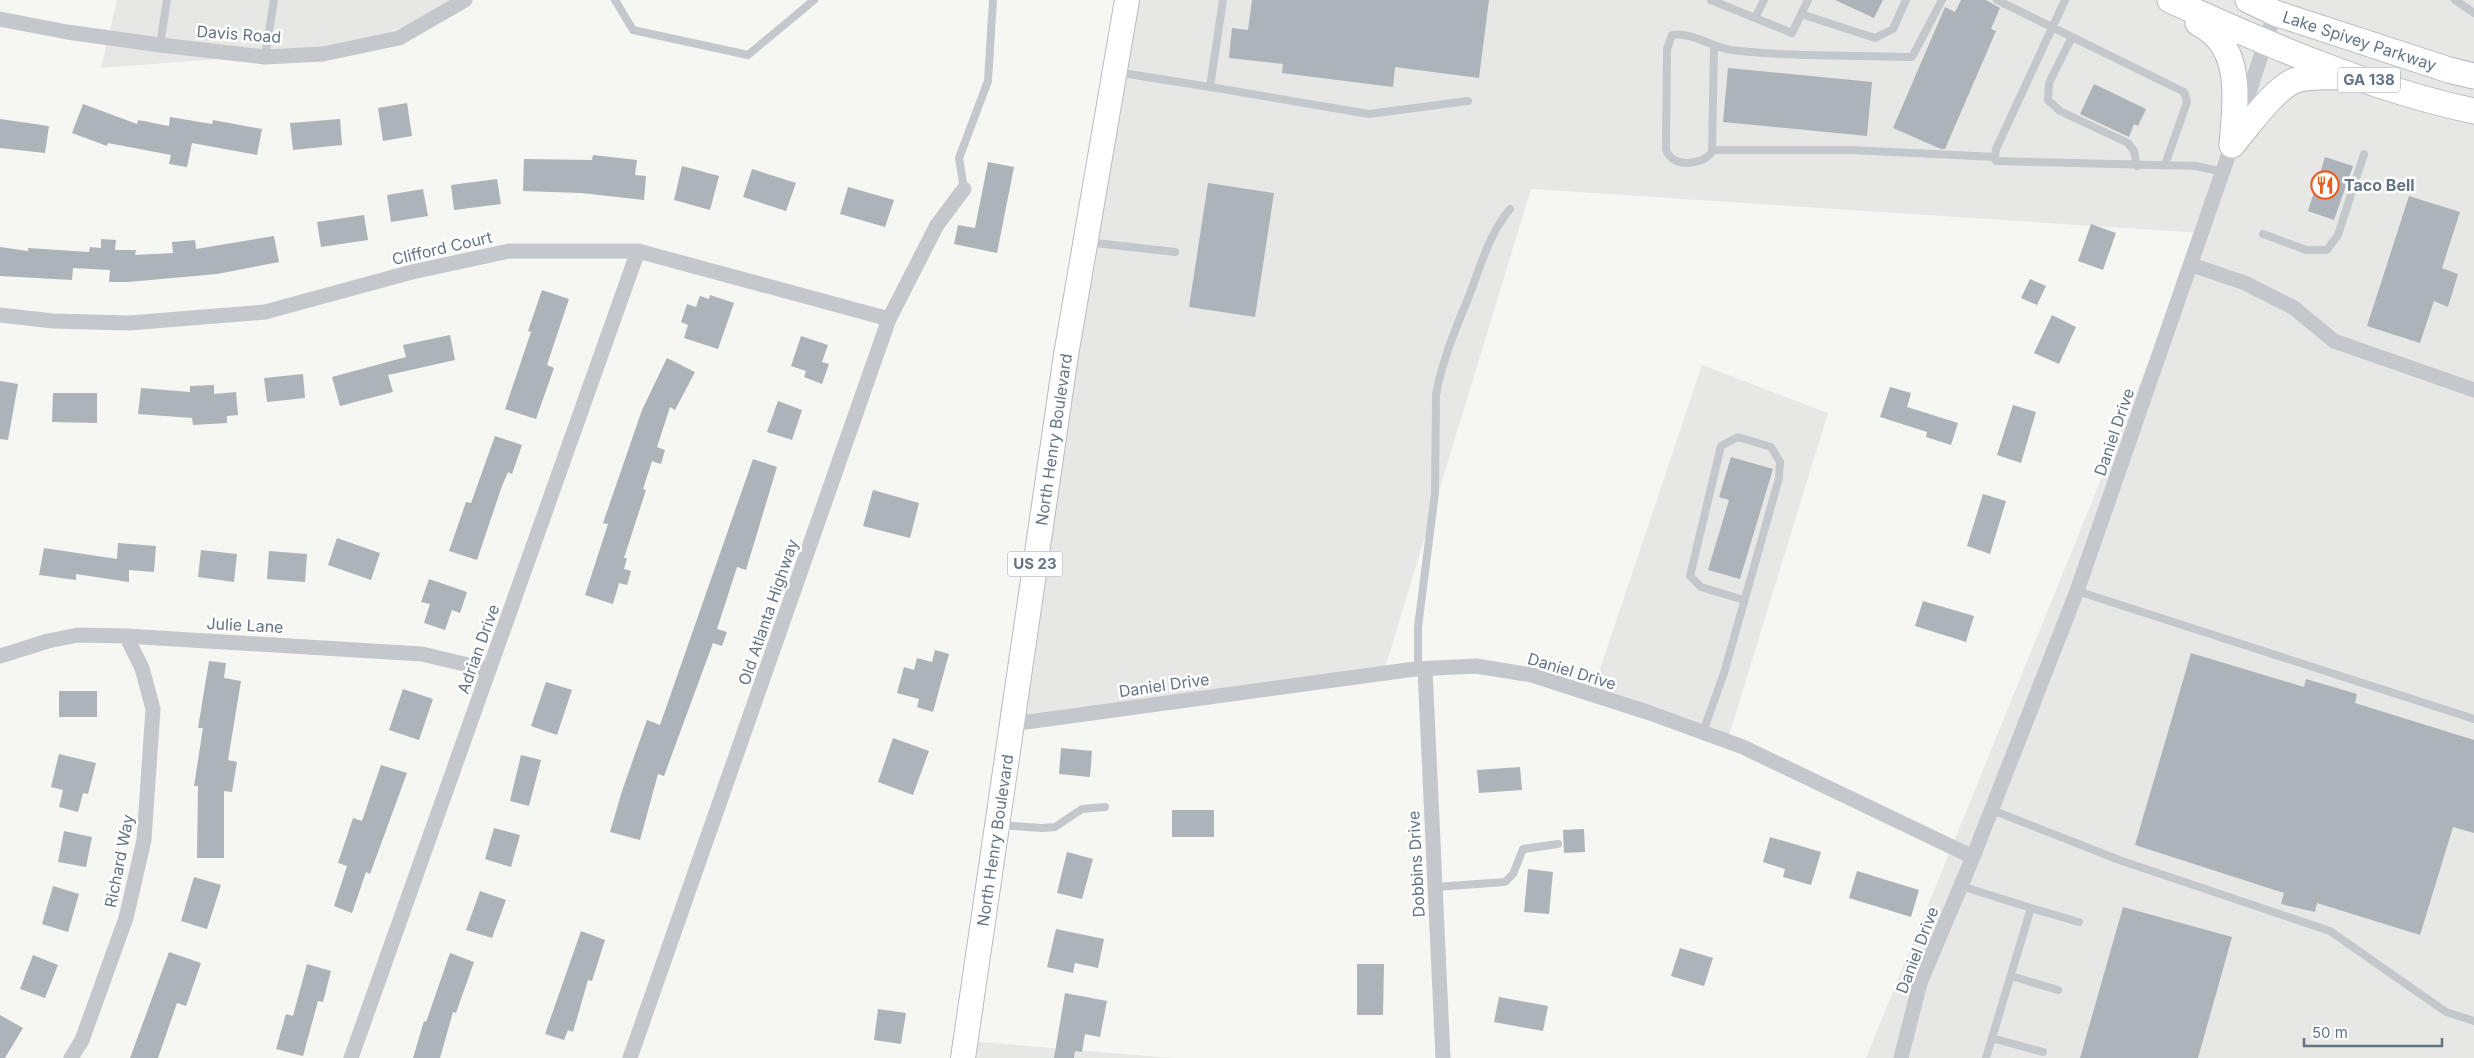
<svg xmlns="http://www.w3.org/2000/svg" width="2474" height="1058" font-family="Inter,sans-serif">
<rect width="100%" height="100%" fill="#f6f7f3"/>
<path fill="#e7e8e6" d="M117 0H468L351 49 101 68Z
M1124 0H2474V1058H1866L2201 233 1531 189 1385 668 999 719Z
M1702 365 1828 413 1727 742 1593 690Z
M958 1040 1172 1058H956Z"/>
<path fill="#acb3b9" d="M1252 0H1489L1479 78 1395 67 1393 87 1282 73 1283 64 1229 58 1232 28 1248 30Z
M1835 0H1883L1874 18Z
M1961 0H1986L2000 8 1991 29 1996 31 1945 149H1941L1893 128 1945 7 1955 12Z
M1728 68 1872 82 1867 136 1723 122Z
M2094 84 2146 109 2138 126 2134 124 2129 137 2080 114Z
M407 103 412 136 383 141 378 108Z
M83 104 137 124 138 120 169 126 170 117 212 124 213 120 262 129 257 155 192 143 187 167 169 164 171 155 108 143 107 146 72 133Z
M0 119 49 126 45 153 0 148Z
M340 119 342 145 293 150 290 123Z
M593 155 637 160 635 175 646 176 644 200 581 193 523 191 524 159 592 160Z
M2325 157 2353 166 2334 220 2308 211Z
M988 162 1014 167 997 253 954 244 958 225 975 228Z
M682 166 719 176 710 210 674 200Z
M752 169 796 183 786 211 743 197Z
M497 179 501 204 454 210 451 185Z
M1208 183 1274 193 1255 317 1189 307Z
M848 187 894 200 885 227 840 214Z
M423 189 428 216 391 222 387 195Z
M2409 196 2460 212 2442 268 2458 274 2448 307 2434 301 2420 343 2367 326Z
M364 215 368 240 321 247 317 222Z
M2091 224 2116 233 2103 270 2078 261Z
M274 236 279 262 217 274 128 282H109L110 270 73 268 72 280 0 276V247L28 251V248L89 252 90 247 101 248V239L116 240 115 250H136L135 255 173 253 172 242 195 240 196 249Z
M2030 279 2046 286 2037 305 2021 298Z
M542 290 569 299 547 365 554 368 536 419 505 409 531 332 528 331Z
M710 295 734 303 718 349 684 338 688 325 681 322 687 304 696 307 700 296 709 299Z
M2052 315 2076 327 2059 364 2034 353Z
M450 335 455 360 388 375 393 392 340 406 332 377 406 357 403 345Z
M801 336 828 345 822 362 829 364 822 384 804 377 806 371 791 366Z
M667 358 695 372 675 410 670 407 657 447 665 450 661 464 652 461 643 489 646 490 624 558H627L624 569 631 571 627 585 619 583 613 604 585 595 608 524 603 523 642 410Z
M303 374 305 398 267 402 264 378Z
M0 381 18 384 8 440 0 439Z
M214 385V394L236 392 238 415 227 416V423L193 425 192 418 138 414 141 388 190 392V386Z
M1890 387 1911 393 1907 407 1958 423 1951 445 1926 437 1927 432 1880 417Z
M53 393H97V423L52 422Z
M778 401 802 410 792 440 767 432Z
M2013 405 2036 412 2021 463 1997 455Z
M495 436 522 445 512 474 508 472 502 486 477 560 449 551 466 502 471 503Z
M1731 457 1773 469 1740 579 1708 570 1729 500 1719 497Z
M753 459 777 467 746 570 737 567 717 629 727 632 722 646 713 643 664 776 658 774 640 840 610 832 622 791 647 720 660 725Z
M873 490 919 503 910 538 863 526Z
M1983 494 2006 501 1990 554 1967 546Z
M337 538 380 553 371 580 328 565Z
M118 543 156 546 154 572 129 570V582L76 574V580L39 575 44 548 117 559Z
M201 550 237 554 234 582 198 577Z
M269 551 307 554 305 582 267 579Z
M429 579 467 592 460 613 452 610 445 630 424 623 430 604 421 602Z
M1923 601 1974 616 1966 642 1915 626Z
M935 650 949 654 933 712 917 707 919 699 897 693 904 667 914 670 917 658 932 662Z
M2191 653 2304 687 2306 679 2357 694 2355 703 2474 740V833L2453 827 2420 935 2317 903 2315 912 2281 904 2284 893 2135 845Z
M209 661 226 663 224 678 241 681 228 760 237 762 232 792 224 791V858H197L198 786H194L203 728H198Z
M546 682 572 690 557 735 531 726Z
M403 689 433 699 419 740 389 730Z
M59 691H97V717H59Z
M893 738 929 751 913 795 878 782Z
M1061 748 1092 751 1090 777 1059 774Z
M59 754 96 763 88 794 83 793 78 812 59 807 63 790 51 787Z
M521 755 541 760 529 806 510 801Z
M381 765 407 773 370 874 366 872 352 913 334 906 347 866 338 863 353 818 362 821Z
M1520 767 1522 790 1479 793 1477 770Z
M1172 810H1214V837H1172Z
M494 828 520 835 511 867 485 859Z
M1584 829 1585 852 1564 853 1563 830Z
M64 831 92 837 86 867 58 862Z
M1770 837 1821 852 1811 885 1783 877 1785 869 1763 862Z
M1067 852 1093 859 1082 899 1057 893Z
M1528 869 1553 872 1549 914 1524 912Z
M1857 871 1919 890 1911 917 1849 898Z
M194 877 221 885 207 929 181 921Z
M53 886 79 894 68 932 42 924Z
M480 891 506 900 492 938 466 930Z
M2123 907 2232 937 2198 1058H2080Z
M1056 929 1104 939 1098 968 1075 963 1073 973 1047 967Z
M581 931 605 940 592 981 588 980 573 1032 568 1030 564 1040 545 1034Z
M1680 948 1713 958 1704 986 1671 976Z
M169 952 201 963 186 1006 177 1003 158 1058H130Z
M450 953 474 962 456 1013 453 1012 440 1058H413L424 1021 426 1022Z
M33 955 58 965 45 998 20 989Z
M307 964 331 971 323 1002 318 1001 303 1056 276 1049 286 1014 293 1016Z
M1357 964H1384L1383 1015H1357Z
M1065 993 1107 1001 1100 1037 1085 1034 1082 1052 1075 1051 1074 1058H1054Z
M1499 997 1548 1006 1543 1031 1494 1022Z
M878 1009 906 1013 901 1044 874 1040Z
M0 1015 23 1028 5 1058H0Z"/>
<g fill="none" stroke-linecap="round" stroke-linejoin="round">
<g stroke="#b7bbbf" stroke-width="26">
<g id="primary">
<path id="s1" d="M963 1058 1066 355 1127 0"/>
</g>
</g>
<g stroke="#b6babd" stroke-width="27">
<g id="trunk">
<path d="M2170 0C2267 44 2370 89 2474 111"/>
<path id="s2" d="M2248 0 2275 13 2449 70 2474 76"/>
<path d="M2198 23C2245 46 2235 102 2232 145"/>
<path d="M2232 145C2248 127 2274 88 2296 80 2311 75 2330 77 2346 77"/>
</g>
</g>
<path stroke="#c4c7cb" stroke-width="8" d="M615 0 633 30 748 55 814 0
M1711 0 1792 33 1808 0
M1997 0 2184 92 2187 102 2165 165
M2065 0 1996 149 1995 157 1996 161 2196 166 2223 172
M2455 0 2474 13
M1801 14 1875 38 1893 29 1906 0
M1755 18 1764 0
M2072 37 2049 83 2048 100 2060 111 2128 143 2134 151 2137 166
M160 45 167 0
M1714 46 1712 152C1702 166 1671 168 1666 149L1667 49 1672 35C1692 32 1712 47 1731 50 1791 57 1852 55 1912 57L1942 0
M265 57 274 0
M1116 72 1210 87 1223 0
M1210 87 1369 114 1468 101
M1712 150H1851L1995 157
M964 189 959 158 988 81 993 0
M2263 234 2306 250H2327L2338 235 2364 154
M1087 242 1175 252
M2077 591 2474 719
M1418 669V627L1435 493 1436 395C1442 360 1456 328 1469 296 1481 265 1489 234 1510 209
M1703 732 1724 673 1779 478 1780 462 1771 447 1738 437 1721 446 1690 576 1701 587 1744 600
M1992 810 2122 861 2330 931 2446 1012 2474 1021
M999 825 1042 828 1055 827 1082 809 1105 807
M1961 886 2031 908
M1435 887 1505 882 1513 874 1523 849 1558 844
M2011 976 2058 990
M1992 1038 2043 1052
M1986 1058 2031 908 2079 922"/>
<path stroke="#c4c7cb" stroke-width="15" d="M0 19 67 32 160 45 265 57 323 54 399 38 465 0
M2241 117 2275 13
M2192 265 2245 283 2294 308 2334 341 2474 390
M0 315 53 321 129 323 265 312 412 272 509 251H638L889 319
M0 656 48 641 78 635 126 636 422 654 489 670
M1425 669 1443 1058
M1012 724 1415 669 1476 666 1532 675 1650 713 1743 747 1973 857
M71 1058 82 1040 126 918 144 840 153 709 142 668 126 636
M351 1058 638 251
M630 1058 889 319 937 225 964 189
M1901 1058 1920 983 1973 857 2077 591 2234 139"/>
<use href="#primary" stroke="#fff" stroke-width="24"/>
<use href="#trunk" stroke="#fff" stroke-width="25"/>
</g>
<defs>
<g id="restaurant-ring" transform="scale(1.4375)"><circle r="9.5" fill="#fff" stroke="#ea5c1f" stroke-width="1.5"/><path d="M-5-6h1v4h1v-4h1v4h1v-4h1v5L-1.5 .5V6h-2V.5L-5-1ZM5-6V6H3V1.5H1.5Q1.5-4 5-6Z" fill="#ea5c1f"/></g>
</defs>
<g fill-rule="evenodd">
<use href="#restaurant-ring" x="2325" y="185"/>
</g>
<g text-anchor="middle" stroke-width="5" stroke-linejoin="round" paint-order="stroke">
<g fill="#fff" stroke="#929eaa" stroke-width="1">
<rect x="2338" y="67.5" width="62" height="25" rx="4"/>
<rect x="1007.5" y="551.5" width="55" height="25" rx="4"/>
</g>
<g font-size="15" font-weight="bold" fill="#647485">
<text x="2369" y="85">GA 138</text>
<text x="1035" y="569">US 23</text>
</g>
<g font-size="16" fill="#647485" stroke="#fff">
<text transform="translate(239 34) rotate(4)" y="6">Davis Road</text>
<text dy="6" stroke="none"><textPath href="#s2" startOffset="119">Lake Spivey Parkway</textPath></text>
<text transform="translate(442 248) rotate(-13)" y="6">Clifford Court</text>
<text transform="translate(2114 432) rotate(-71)" y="6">Daniel Drive</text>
<text dy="6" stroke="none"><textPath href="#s1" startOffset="625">North Henry Boulevard</textPath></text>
<text transform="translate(768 612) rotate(-71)" y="6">Old Atlanta Highway</text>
<text transform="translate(245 625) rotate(3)" y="6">Julie Lane</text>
<text transform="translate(478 649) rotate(-70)" y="6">Adrian Drive</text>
<text transform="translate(1572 671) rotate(17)" y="6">Daniel Drive</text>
<text transform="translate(1164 685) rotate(-8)" y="6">Daniel Drive</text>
<text dy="6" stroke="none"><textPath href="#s1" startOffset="220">North Henry Boulevard</textPath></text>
<text transform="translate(119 861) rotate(-79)" y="6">Richard Way</text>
<text transform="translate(1416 864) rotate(-93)" y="6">Dobbins Drive</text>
<text transform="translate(1917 950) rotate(-69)" y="6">Daniel Drive</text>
</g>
<g font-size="16" font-weight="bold" fill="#647485" stroke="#fff" text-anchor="start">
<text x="2344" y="191">Taco Bell</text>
</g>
</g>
<path d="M2304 1038v8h138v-8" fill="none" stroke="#647485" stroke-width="2.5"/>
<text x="2312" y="1038" font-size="15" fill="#647485" stroke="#ffffff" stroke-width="4" paint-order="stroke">50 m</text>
</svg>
